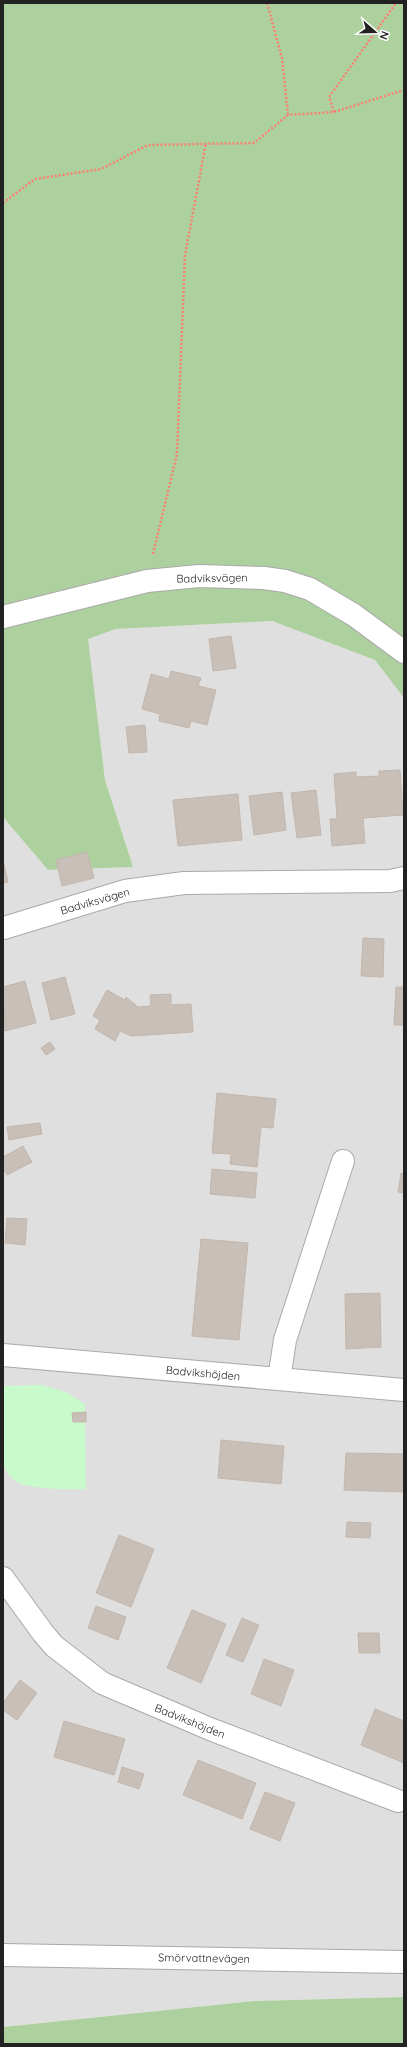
<svg xmlns="http://www.w3.org/2000/svg" width="407" height="2047" font-family="Quicksand,sans-serif">
<rect width="100%" height="100%" fill="#f2efe9"/>
<path fill="#e0dfdf" d="M272 621 375 660 404 698V1997L254 2001 3 2027V817L48 870 133 867 105 780 87 639 116 629Z"/>
<path fill="#add19e" d="M3 3H404V698L375 660 272 621 116 629 88 639 105 780 133 867 48 870 3 817Z
M404 1997V2044H3V2027L254 2001Z"/>
<path fill="#c8facc" d="M42 1385 66 1392 85 1404 86 1489C72 1490 28 1489 17 1482 10 1477 6 1472 3 1465V1386Z"/>
<path fill="#c7bfb8" stroke="#c4b6ab" d="M231 636 236 668 213 671 209 639Z
M171 671 201 678 198 686 216 690 207 725 191 721 189 728 159 721 160 714 142 709 151 674 169 679Z
M145 725 147 752 129 753 126 727Z
M400 770 403 815 363 818 365 843 332 846 330 819H337L334 774 356 772V777L379 776V771Z
M316 790 321 835 297 838 291 793Z
M282 792 286 830 254 835 249 796Z
M238 794 242 840 178 846 173 800Z
M87 852 94 878 62 886 56 860Z
M3 860 8 882 3 883Z
M363 938 384 939 383 977 361 976Z
M65 977 75 1014 51 1020 42 983Z
M25 981 36 1023 5 1031 3 987Z
M396 987H404V1025H394Z
M107 990 125 1000 126 997 138 1007 151 1006 150 995 171 994V1005L191 1004 193 1032 131 1036 120 1031 115 1041 95 1029 100 1020 93 1016Z
M50 1042 55 1049 46 1055 41 1048Z
M217 1093 276 1099 273 1128 261 1127 257 1167 230 1164 231 1154 212 1153Z
M40 1123 42 1134 9 1140 7 1127Z
M23 1146 32 1162 7 1175 3 1168V1157Z
M212 1169 257 1173 255 1198 210 1194Z
M401 1173 404 1174V1193L398 1192Z
M7 1218 27 1219 25 1245 5 1243Z
M201 1239 248 1243 239 1340 192 1336Z
M380 1293 381 1347 346 1349 345 1294Z
M86 1412V1422H73L72 1413Z
M221 1440 284 1446 281 1484 218 1478Z
M346 1453 404 1454V1492L344 1490Z
M347 1522 371 1523 370 1538 346 1537Z
M119 1535 154 1549 131 1607 96 1593Z
M96 1606 126 1617 118 1640 88 1628Z
M192 1610 226 1624 201 1683 167 1668Z
M242 1618 259 1625 243 1662 226 1655Z
M358 1633H379L380 1653H359Z
M264 1659 294 1670 281 1706 251 1694Z
M20 1680 37 1693 17 1720 3 1710V1703Z
M375 1709 404 1721V1763L361 1745Z
M64 1721 125 1739 114 1775 54 1757Z
M198 1760 256 1783 242 1819 183 1795Z
M122 1767 144 1774 139 1789 118 1782Z
M265 1792 295 1803 280 1841 250 1829Z"/>
<g fill="none" stroke-linecap="round" stroke-linejoin="round">
<g stroke="#a9a9a9" stroke-width="24">
<path id="minor" d="M3 617 147 581 199 576 264 578 285 581 310 589 354 615 404 652
M4 928 125 891 184 883 390 881 404 878
M3 1355 404 1390
M279 1379 285 1340 343 1161
M3 1578 43 1633 54 1646 102 1683 210 1729 398 1801
M3 1955 404 1962"/>
</g>
<path stroke="#fa8072" stroke-width="2.5" stroke-dasharray="2 2" stroke-linecap="butt" d="M267 3 282 58 288 115
M334 112 329 97 396 3
M3 203 35 179 101 169 148 145 254 143 288 115 334 112 404 90
M153 554 177 454 185 255 206 143"/>
<use href="#minor" stroke="#fff" stroke-width="22"/>
</g>
<g text-anchor="middle" stroke-width="3" stroke-linejoin="round" paint-order="stroke">
<g font-size="11" fill="#222" stroke="#fff">
<text transform="translate(212 578) rotate(-1)" y="4">Badviksvägen</text>
<text transform="translate(95 901) rotate(-16)" y="4">Badviksvägen</text>
<text transform="translate(203 1373) rotate(5)" y="4">Badvikshöjden</text>
<text transform="translate(190 1721) rotate(22)" y="4">Badvikshöjden</text>
<text transform="translate(204 1958) rotate(1)" y="4">Smörvattnevägen</text>
</g>
</g>
<rect width="407" height="2047" fill="none" stroke="#222222" stroke-width="8"/>
<g transform="translate(375 32) rotate(110)" stroke="#ffffff" stroke-width="3" paint-order="stroke">
<path d="M0-3L7 15L0 10L-7 15Z" fill="#222222"/>
<text y="-6" font-size="11" font-weight="bold" text-anchor="middle" fill="#222222">N</text>
</g>
</svg>
